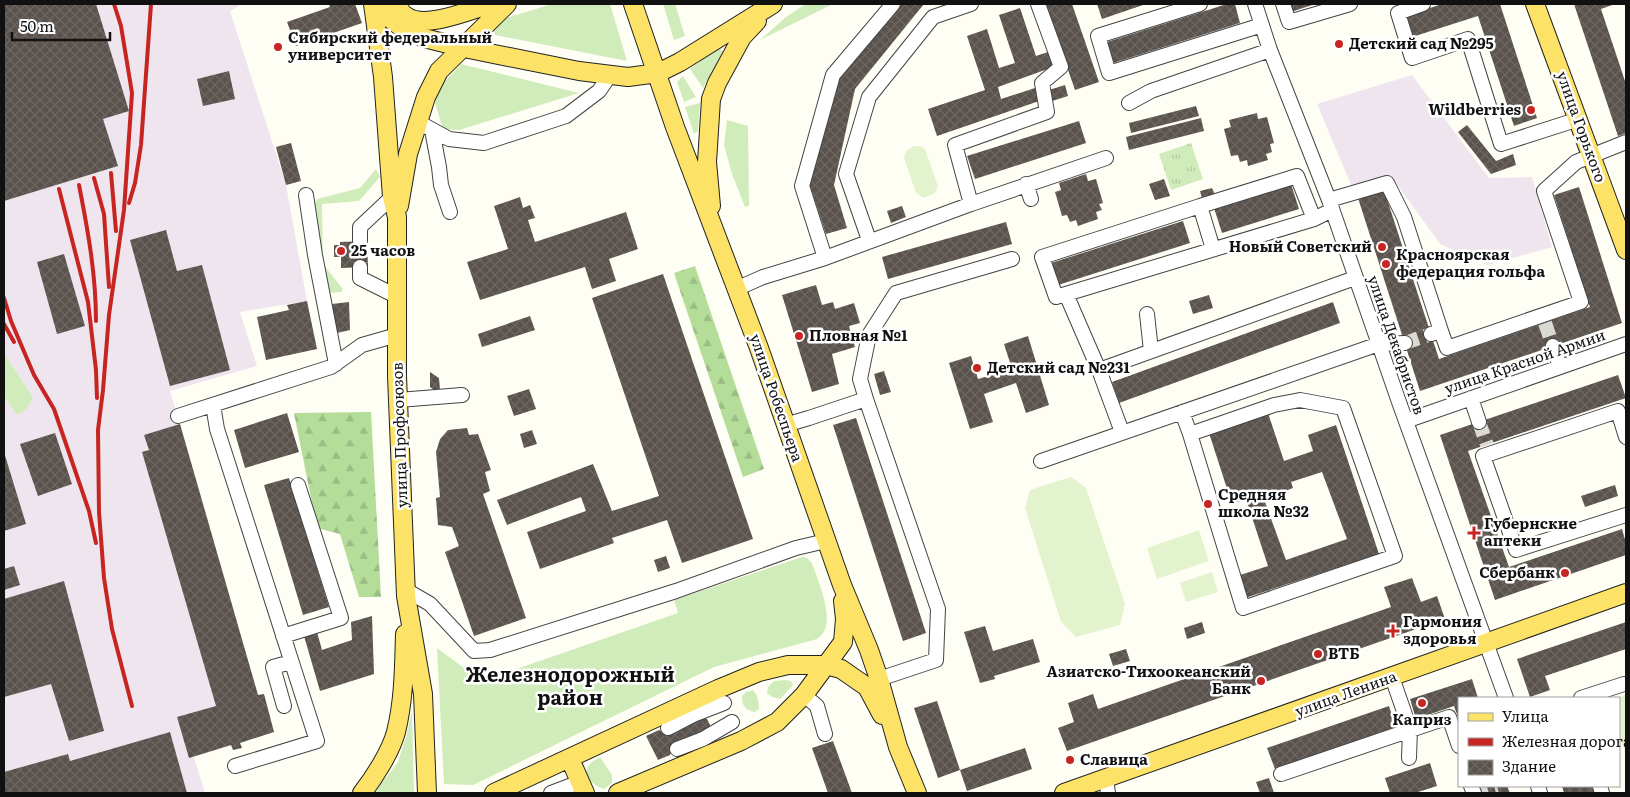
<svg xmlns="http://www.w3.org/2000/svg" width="1630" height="797" font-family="Literata,serif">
<defs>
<pattern id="forest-firs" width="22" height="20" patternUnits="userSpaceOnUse" patternTransform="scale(1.25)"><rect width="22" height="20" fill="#b4dd9a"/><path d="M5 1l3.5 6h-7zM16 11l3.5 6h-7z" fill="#9abd84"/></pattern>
<pattern id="park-tufts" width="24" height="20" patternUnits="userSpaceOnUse" patternTransform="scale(1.25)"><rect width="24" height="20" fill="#d1ecbb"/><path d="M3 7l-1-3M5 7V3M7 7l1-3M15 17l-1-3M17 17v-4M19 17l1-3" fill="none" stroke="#b2c9a0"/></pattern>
<pattern id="building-cross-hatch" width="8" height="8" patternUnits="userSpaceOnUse" patternTransform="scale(1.25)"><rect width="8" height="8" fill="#5a524c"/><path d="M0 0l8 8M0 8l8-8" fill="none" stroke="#6d6662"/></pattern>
</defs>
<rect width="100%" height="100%" fill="#fffef4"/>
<path fill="#efe5ef" d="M4 4H242L230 11 286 185 307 301 240 312 257 366 170 391 258 695 264 694 274 732 194 757 205 793H4Z
M1412 75 1489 178 1532 177 1552 247 1488 265 1440 244 1391 176 1352 187 1317 104Z"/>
<path fill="#d1ecbb" d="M552 4H610L627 61 495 35 493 27 506 18Z
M663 4H675L685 36 674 40Z
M806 4H833L760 40 786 17Z
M716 49H720L723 51 703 88 690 69Z
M461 64 579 93 459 130 443 129 435 103 440 87Z
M683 76 696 97 684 102 677 82Z
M700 103 698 131 694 134 685 107Z
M727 120 748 126 749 206 745 207 732 174 724 145Z
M376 169 380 177 359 201 322 204 323 264 343 289 341 292 328 293 313 208 317 199 360 188Z
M4 353 33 398 26 409 17 415 4 396Z
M802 557 807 558 812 563C818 582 839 626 817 639L714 667 473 785 444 784 437 648 482 681 678 613 674 600Z
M785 680 791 681 793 685 780 699 772 697 767 693 768 687 774 681Z
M753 690C758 696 759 701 759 709L755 712C745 710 742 706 742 696L746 692Z
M412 711 414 793H374L398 762 406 737Z
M600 757 612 775V783L604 789C584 782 579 767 600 757Z"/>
<path fill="url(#forest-firs)" d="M695 266 764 469 743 477 674 273Z
M371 412 381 597H359L340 534 317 528 294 413Z"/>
<path fill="url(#park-tufts)" d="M1191 143 1203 179 1171 190 1159 154Z"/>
<path fill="#e3f3cd" d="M914 146H920L925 149 938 186 935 193 924 198 916 193 904 158C905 151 908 149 914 146Z
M1071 477 1086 488 1125 604 1120 625 1076 637 1061 622 1025 508 1030 490Z
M1199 530 1209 561 1157 579 1147 548Z
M1212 572 1218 592 1186 602 1180 583Z
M1626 695V756L1619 730 1618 698Z"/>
<path fill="url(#building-cross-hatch)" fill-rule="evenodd" d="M4 4H96L129 111 103 119 118 166 4 201Z
M329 4H355L362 23 296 46 287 22 330 7Z
M898 4H924L855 89 834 185 847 228 826 234 809 183 837 80Z
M1045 4H1072L1099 82 1075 90Z
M1097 4H1146L1102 19Z
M1227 4H1235L1240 23 1113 63 1107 42Z
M1286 4H1315L1288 13Z
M1442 4H1500L1537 118 1514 126 1478 16 1409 38 1402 17Z
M1574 4H1615L1601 9 1626 84V133L1618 136Z
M1020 8 1036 56 1048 52 1053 67 998 87 1001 99 1035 88 1039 101 937 136 928 109 985 90 967 36 987 29 999 68 1015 63 999 15Z
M229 71 235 99 203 106 197 79Z
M1065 85 1068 96 1052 101 1049 90Z
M1196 106 1199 116 1131 133 1129 123Z
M1257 113 1258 119 1267 117 1274 143 1270 144 1272 152 1266 154 1268 160 1248 166 1247 160 1240 162 1238 155 1231 156 1224 129 1231 127 1229 120Z
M1201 118 1204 131 1129 150 1126 137Z
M1079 121 1086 143 975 179 967 156Z
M1467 125 1496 161 1513 154 1516 165 1491 174 1458 132Z
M291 143 301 181 286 185 276 147Z
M1086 174 1088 181 1096 179 1103 203 1099 204 1102 210 1096 212 1098 219 1078 226 1076 220 1070 222 1067 215 1062 216 1055 192 1061 190 1059 183Z
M1164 179 1170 196 1155 200 1149 184Z
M1291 184 1299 209 1222 233 1214 208Z
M1579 187 1622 323 1420 391 1358 198 1384 190 1439 359 1590 307 1554 195Z
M1212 188 1215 195 1202 198 1200 191Z
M520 197 523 208 530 205 535 218 528 220 535 242 626 212 638 249 609 259 616 281 592 289 585 267 480 300 467 262 508 249 494 206Z
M902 206 906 217 891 223 887 211Z
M1183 221 1190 243 1055 286 1048 264Z
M1006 222 1012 244 888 279 882 257Z
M166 230 177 271 202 265 230 370 170 386 130 240Z
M367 241 368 267 341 268V257H334V245H340V242Z
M64 254 85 326 57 334 37 262Z
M663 274 753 539 682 563 667 520 612 538 614 543 540 569 527 532 586 511 581 497 507 525 497 500 593 464 612 511 659 496 592 298Z
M816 285 822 305 833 302 835 309 854 303 860 323 849 326 855 347 832 354 839 384 812 392 782 295Z
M1209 295 1213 308 1193 314 1189 301Z
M307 301 317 349 266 360 257 317 289 310 287 305Z
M349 302 350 330 337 333 333 319 332 304Z
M1333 302 1340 323 1119 403 1112 382Z
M530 316 535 330 482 347 478 334Z
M1028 336 1049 405 1026 413 1016 383 984 394 993 422 970 429 949 363 971 356 978 379 1012 369 1004 344Z
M884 371 891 392 880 395 874 374Z
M430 372 439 378 440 390H434L430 387Z
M1618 375 1626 398 1468 451 1509 567 1622 529 1626 543V555L1495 600 1440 435Z
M529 389 536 409 514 416 507 396Z
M287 413 299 452 245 468 234 430Z
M1268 413 1284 461 1313 451 1308 435 1336 425 1379 554 1245 598 1237 576 1268 566 1246 499 1232 504 1209 433ZM1322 472 1347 539 1286 560 1264 499 1293 488 1291 482Z
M856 418 926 633 903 641 833 425Z
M180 424 258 695 264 694 274 732 240 743 242 748 233 750 231 745 189 758 177 717 216 706 142 452 149 450 144 435Z
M467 428 469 435 478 434 491 470 485 472 490 491 483 494 526 618 474 636 445 552 459 546 452 527 438 525 436 498 440 497 436 452 440 439 448 430Z
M532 430 537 444 524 448 520 434Z
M55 433 72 484 38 496 20 444Z
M4 452 26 524 4 531Z
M289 478 329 607 303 615 264 485Z
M1615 485 1618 496 1585 507 1581 496Z
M666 556 670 568 658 572 654 560Z
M14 566 20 585 4 590V569Z
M1412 578 1421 602 1437 596 1445 619 1067 751 1058 728 1074 722 1068 703 1093 694 1098 709 1391 607 1384 587Z
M64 581 104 731 69 741 51 684 4 697V599Z
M372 616 374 674 320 691 304 636 317 632 322 650 352 640 351 622Z
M1202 622 1205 633 1187 639 1184 628Z
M1626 622V649L1545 676 1550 690 1530 697 1517 659Z
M985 626 993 651 1033 639 1040 662 994 676 995 679 980 683 964 632Z
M1126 649 1130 661 1113 666 1109 654Z
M1472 679 1478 698H1459V720L1454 706 1416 719 1410 699Z
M937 701 960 770 938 778 914 708Z
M1389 706 1396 727 1275 769 1267 748Z
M703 717 707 719 710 725 709 730 672 748 670 755 658 760 646 736 659 730 666 734Z
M170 732 187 793H4V772L68 754 70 761Z
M833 741 852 793H828L812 748Z
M1025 748 1032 769 967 791 960 770Z
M1074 755 1076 761 1067 764 1065 759Z
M1430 763 1437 786 1415 793H1390L1385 778Z
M1269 778 1274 793H1260L1256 782Z
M1481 786H1507L1510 793H1484Z
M1562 786H1592L1594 793H1564Z"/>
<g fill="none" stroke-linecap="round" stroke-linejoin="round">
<path stroke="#dbdad2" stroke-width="14" stroke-dasharray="14 7" stroke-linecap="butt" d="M360 241V267
M1545 323 1553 346
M1405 343 1431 334
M1479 422 1487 445
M1474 792 1497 786"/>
<g stroke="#444" stroke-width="16">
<path id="minor" d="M1200 4 1098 36 1109 73 1262 25
M1255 4 1270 50 1329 200 1399 402 1506 698
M1283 4 1289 22 1350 4
M1423 4 1398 13 1412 58 1468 39 1501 144 1579 119
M1129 103 1151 91 1270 50
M418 122 449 139 484 143 566 116 599 91 610 75
M432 130 439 167 441 185 450 212
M1026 184 1031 199
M306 195 315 255 336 364
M1329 200 1387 183 1404 217 1441 331
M971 204 955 145 1047 112 1042 83 1061 67 1038 4
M1200 206 1297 176 1314 219
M869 240 846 174 869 97 933 17 971 4
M360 241V227L392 197
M1213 249 1200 206 1042 257 1056 297 1314 219 1332 210
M825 258 802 186 833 75 893 4
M360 267V278L396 296
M736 289 763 277 825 258 971 204 1106 158
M1066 294 1099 370
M1147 314 1151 351
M1431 334 1441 331 1447 348 1581 302 1544 191 1576 162 1626 142
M1553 346 1560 367
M1471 398 1479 422
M866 399 860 379 869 335 896 293 1012 259
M398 400 462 395
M213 405 217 429 317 741 235 766
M1182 412 1190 434 1243 608 1395 556 1343 408 1300 400 1274 405 1190 434
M178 416 331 367 362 345 397 335
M1406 421 1626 344
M785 425 809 418 866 399 938 609 936 660 879 679
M1122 432 1099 370 1355 278
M1041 461 1379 344 1405 343
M1626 515 1516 550 1483 456 1618 411 1626 437
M406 590 430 604 474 651 490 650 676 591 796 548 826 541
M283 636 341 618 298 485
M1392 677 1410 729 1409 758
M804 695 817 706 825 734
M1581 698 1624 684
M284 706 273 667 291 662
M668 728 693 715 724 703
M677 749 703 739 732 722
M1281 774 1449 717 1459 746
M1106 779 1108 793
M1471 786 1474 793
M1538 786 1540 793
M1600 786 1602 793
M551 793 580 782"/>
</g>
<g stroke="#222" stroke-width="20">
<path id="major" d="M373 4 383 77 392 197 397 217V376L406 596 423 694 427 793
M378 4 388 17 402 28 424 38 464 48 579 71 628 77 658 73 680 62 773 4
M396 4C399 8 402 14 406 16 425 30 470 10 491 4
M633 4 675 127 759 348 842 585 869 650 879 679 898 747 917 793
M1535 4 1626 250
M399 206 408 154 426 97 439 71 507 4
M711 206 707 162 711 99 717 83 742 37 757 21
M570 759 585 793
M362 793C374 778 391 751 396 732 404 700 404 667 405 634
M494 793 718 689 759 672 788 665H826L841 669 867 687 882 715
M618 793 741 741 777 722 804 695 843 642 845 619 843 601
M1064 793 1626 593"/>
</g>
<use href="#minor" stroke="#fff" stroke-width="14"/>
<use href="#major" stroke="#fce267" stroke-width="18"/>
<path stroke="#c72522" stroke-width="4" d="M114 4 121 26 132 93 124 210 109 315 103 390 98 430 99 512 104 578 112 629 132 706
M111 173 116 231
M94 178 104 214 109 287
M79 185C88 231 96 275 96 321
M59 189 88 302 96 370 97 398
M129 203 135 183 141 145 151 4
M4 298 11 321 34 375 54 409 89 511 96 543
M4 324 14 342"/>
</g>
<g fill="#c72522" stroke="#fff" stroke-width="2">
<circle cx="1339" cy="44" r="5"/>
<circle cx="278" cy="47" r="5"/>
<circle cx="1531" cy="110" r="5"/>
<circle cx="1382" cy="247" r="5"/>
<circle cx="341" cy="251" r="5"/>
<circle cx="1386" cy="264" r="5"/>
<circle cx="799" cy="336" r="5"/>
<circle cx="977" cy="368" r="5"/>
<circle cx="1208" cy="504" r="5"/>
<path d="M1471.5 525.5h5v5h5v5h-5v5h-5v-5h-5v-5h5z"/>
<circle cx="1565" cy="573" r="5"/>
<path d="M1390.5 623.5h5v5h5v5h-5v5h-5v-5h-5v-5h5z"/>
<circle cx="1318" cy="654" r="5"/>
<circle cx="1261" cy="681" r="5"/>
<circle cx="1422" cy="703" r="5"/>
<circle cx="1070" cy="760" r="5"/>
</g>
<g text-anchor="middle" stroke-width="5" stroke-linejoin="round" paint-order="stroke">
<g font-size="15" font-weight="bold" fill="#111" stroke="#fff" text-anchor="start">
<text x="288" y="43">Сибирский федеральный<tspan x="288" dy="17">университет</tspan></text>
<text x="1349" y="49">Детский сад №295</text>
<text x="1521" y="115" text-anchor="end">Wildberries</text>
<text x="1372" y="252" text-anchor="end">Новый Советский</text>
<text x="351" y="256">25 часов</text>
<text x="1396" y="260">Красноярская<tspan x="1396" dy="17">федерация гольфа</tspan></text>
<text x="809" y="341">Пловная №1</text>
<text x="987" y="373">Детский сад №231</text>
<text x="1218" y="500">Средняя<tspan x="1218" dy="17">школа №32</tspan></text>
<text x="1484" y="529">Губернские<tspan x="1484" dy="17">аптеки</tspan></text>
<text x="1555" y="578" text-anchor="end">Сбербанк</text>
<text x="1403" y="627">Гармония<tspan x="1403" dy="17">здоровья</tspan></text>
<text x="1328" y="659">ВТБ</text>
<text x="1251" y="677" text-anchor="end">Азиатско-Тихоокеанский<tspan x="1251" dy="17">Банк</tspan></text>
<text x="1422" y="725" text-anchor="middle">Каприз</text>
<text x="1080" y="765">Славица</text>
</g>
<g font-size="15" fill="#111" stroke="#fff">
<text transform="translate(1581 127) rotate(70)" y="5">улица Горького</text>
<text transform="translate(1396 345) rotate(71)" y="5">улица Декабристов</text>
<text transform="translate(1525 362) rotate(-19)" y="5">улица Красной Армии</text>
<text transform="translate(776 398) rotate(71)" y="5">улица Робеспьера</text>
<text transform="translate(400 435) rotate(-92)" y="5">улица Профсоюзов</text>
<text transform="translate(1346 694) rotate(-20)" y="5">улица Ленина</text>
</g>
<g font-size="20" font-weight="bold" fill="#111" stroke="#fff">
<text x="570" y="682">Железнодорожный<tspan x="570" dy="23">район</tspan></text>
</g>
</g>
<rect width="1630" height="797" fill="none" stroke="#111111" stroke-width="10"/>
<rect x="1458" y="697" width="162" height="90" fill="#ffffff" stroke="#a0a0a0"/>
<rect x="1468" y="713" width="25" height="8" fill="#fce267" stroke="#a0a0a0"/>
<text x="1502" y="722" font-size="15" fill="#111111">Улица</text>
<rect x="1468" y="738" width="25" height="8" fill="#c72522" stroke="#a0a0a0"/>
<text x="1502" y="747" font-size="15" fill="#111111">Железная дорога</text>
<rect x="1468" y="760" width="25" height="15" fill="url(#building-cross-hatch)" stroke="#a0a0a0"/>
<text x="1502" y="772" font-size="15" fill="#111111">Здание</text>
<path d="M12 32v8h98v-8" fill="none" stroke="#111111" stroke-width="2.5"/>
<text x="20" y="32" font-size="15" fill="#111111" stroke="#ffffff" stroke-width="4" paint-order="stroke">50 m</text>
</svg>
